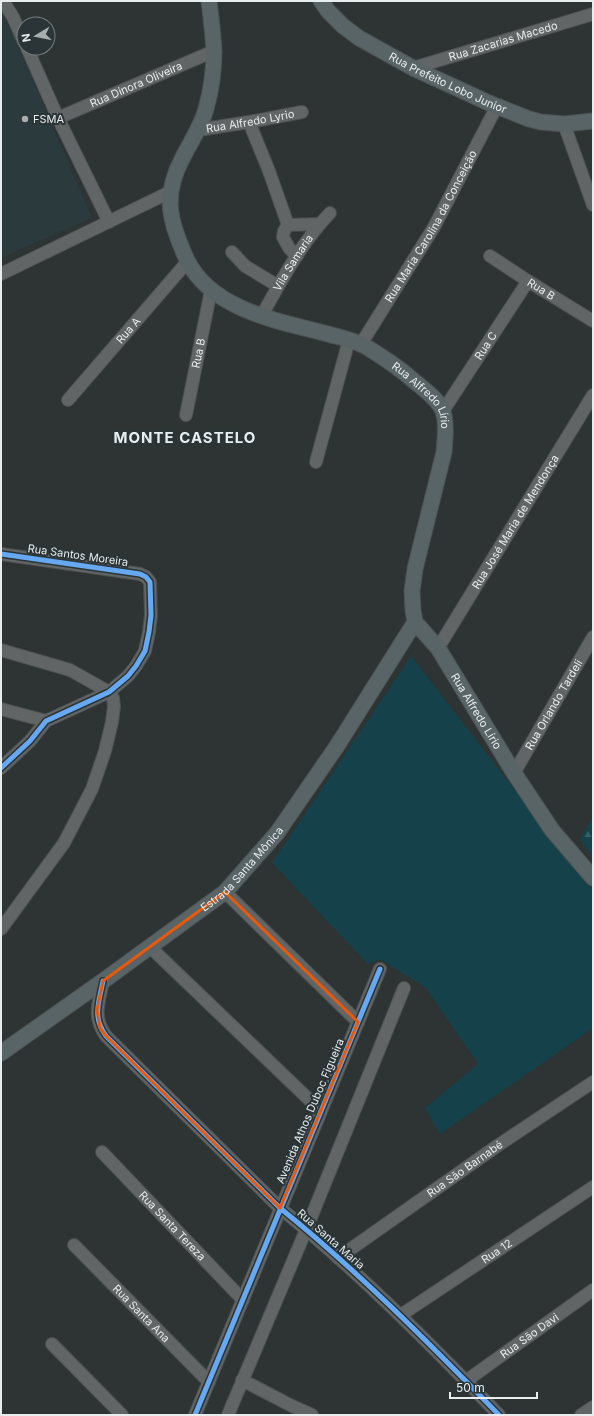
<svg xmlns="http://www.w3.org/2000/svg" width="594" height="1416" font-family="Inter,sans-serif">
<defs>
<pattern id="forest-firs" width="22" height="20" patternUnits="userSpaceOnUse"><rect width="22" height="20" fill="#15424a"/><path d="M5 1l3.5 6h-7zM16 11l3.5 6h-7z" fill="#375e64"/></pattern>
</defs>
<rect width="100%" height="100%" fill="#2e3333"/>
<path fill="#2b3a3d" d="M1 12 7 20 92 218 1 258Z"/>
<path fill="#15424a" d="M411 656 593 891V1028L440 1134 425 1108 478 1064 426 988 380 959 368 964 272 863Z"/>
<path fill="url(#forest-firs)" d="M593 817V857L580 839Z"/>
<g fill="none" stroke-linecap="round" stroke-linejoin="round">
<g stroke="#4d5152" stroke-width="14">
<g id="minor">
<path d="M3 1 13 17 24 42"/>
<path d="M27 48 58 118 109 222"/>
<path id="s1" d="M413 68 593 14"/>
<path id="s2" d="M58 118 214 51"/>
<path d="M249 122 269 171 288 225"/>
<path d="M564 124 593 205"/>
<path id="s3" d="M198 130 249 122 302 112"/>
<path d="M232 252 245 266 278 286"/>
<path d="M297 256 289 248 283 237 284 231 288 225 320 224"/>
<path id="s4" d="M490 256 528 281 593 321"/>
<path d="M1 274 170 192"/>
<path id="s5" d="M261 317C281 281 301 243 330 213"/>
<path id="s6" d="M361 344 434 227 497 106"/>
<path id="s7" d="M68 400 188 261"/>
<path id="s8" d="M443 411 528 281"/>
<path id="s9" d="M186 415 211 290"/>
<path d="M316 462 349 340"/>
<path d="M1 554 140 574 146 577 150 582 151 615 149 632 145 651 136 666 128 676 109 692 46 721 30 741 1 768"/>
<path id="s10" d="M438 648 593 395"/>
<path d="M1 650 70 670 109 692 113 698 114 706 112 722 105 751 92 789 64 843 1 929"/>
<path d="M1 709 46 721"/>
<path id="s11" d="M514 773 593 637"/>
<path d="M225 892 358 1022"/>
<path d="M150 947 321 1111"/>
<path d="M103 981C99 1002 92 1017 106 1036L280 1208C358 1271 429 1343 499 1415"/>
<path id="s12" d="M102 1152 243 1300"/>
<path id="s13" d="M74 1245 209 1382"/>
<path id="s14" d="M338 1258 497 1146 593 1082"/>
<path id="s15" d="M401 1315 593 1187"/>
<path d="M52 1344 122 1415"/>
<path d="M242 1380 292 1406 312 1415"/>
<path id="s16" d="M466 1381 593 1290"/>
<path d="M195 1415 380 969"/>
<path d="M228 1415 306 1230 404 988"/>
<path d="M581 1415 593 1407"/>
</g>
</g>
<g stroke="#4d5152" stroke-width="17">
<g id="major">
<path id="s17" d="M209 1C211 17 213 34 214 51 214 69 211 91 206 109 201 127 190 143 182 159 162 197 170 223 187 260 212 310 278 321 328 334 338 337 350 339 360 344 366 346 371 350 376 353 390 362 402 370 414 381 424 389 436 398 442 409 447 418 445 442 444 452L415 569 412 591 413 610 415 622 438 648 514 773 552 830 593 878"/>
<path id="s18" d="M321 1 328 11 343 26 359 38 413 68 489 103 529 119 541 122 564 124 593 121"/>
<path id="s19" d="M1 1053 103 981 225 892 277 833 337 746 415 622"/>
</g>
</g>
<use href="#minor" stroke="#616565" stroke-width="12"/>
<use href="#major" stroke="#586466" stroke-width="15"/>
<g stroke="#2b3436" stroke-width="8">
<path id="cycleway" d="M1 554 140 574 146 577 150 582 151 615 149 632 145 651 136 666 128 676 109 692 46 721 30 741 1 768
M103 981C99 1002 92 1017 106 1036L280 1208C358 1271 429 1343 499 1415
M195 1415 380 969"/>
</g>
<use href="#cycleway" stroke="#66a8f1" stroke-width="5"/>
</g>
<path fill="none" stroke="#e8590c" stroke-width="3" stroke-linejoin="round" d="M225 892 358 1022 280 1208 106 1036 100 1028 97 1010 103 981Z"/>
<circle fill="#a7acad" stroke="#2b3436" stroke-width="1.5" cx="25" cy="119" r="4"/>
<g text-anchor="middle" stroke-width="4" stroke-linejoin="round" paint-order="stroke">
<g font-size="11" fill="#e8edef" stroke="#2b3436">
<text dy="4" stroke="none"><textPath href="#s1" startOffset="94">Rua Zacarias Macedo</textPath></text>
<text dy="4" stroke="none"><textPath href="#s18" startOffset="153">Rua Prefeito Lobo Junior</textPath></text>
<text dy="4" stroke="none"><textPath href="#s2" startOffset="85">Rua Dinora Oliveira</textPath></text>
<text dy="4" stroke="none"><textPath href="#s3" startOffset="53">Rua Alfredo Lyrio</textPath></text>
<text dy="4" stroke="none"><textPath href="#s6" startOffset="137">Rua Maria Carolina da Conceição</textPath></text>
<text dy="4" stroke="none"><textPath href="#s5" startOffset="63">Vila Samaria</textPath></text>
<text dy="4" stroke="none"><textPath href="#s4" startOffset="61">Rua B</textPath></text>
<text dy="4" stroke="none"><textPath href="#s7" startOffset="92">Rua A</textPath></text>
<text dy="4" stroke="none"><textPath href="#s8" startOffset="78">Rua C</textPath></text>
<text dy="4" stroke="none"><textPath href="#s9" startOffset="63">Rua B</textPath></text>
<text dy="4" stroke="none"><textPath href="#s17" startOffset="551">Rua Alfredo Lírio</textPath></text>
<text dy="4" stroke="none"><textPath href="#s10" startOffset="148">Rua José Maria de Mendonça</textPath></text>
<text transform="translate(78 555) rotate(8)" y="4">Rua Santos Moreira</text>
<text dy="4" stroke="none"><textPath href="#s11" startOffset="79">Rua Orlando Tardeli</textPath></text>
<text dy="4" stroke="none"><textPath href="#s17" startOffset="900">Rua Alfredo Lírio</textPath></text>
<text dy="4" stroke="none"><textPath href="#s19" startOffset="304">Estrada Santa Mônica</textPath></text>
<text transform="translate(310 1111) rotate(-67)" y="4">Avenida Athos Duboc Figueira</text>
<text dy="4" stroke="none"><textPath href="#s14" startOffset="155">Rua São Barnabé</textPath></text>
<text dy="4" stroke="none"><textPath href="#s12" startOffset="102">Rua Santa Tereza</textPath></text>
<text transform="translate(331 1239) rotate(41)" y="4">Rua Santa Maria</text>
<text dy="4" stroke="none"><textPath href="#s15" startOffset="115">Rua 12</textPath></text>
<text dy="4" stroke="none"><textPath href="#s13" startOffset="96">Rua Santa Ana</textPath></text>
<text dy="4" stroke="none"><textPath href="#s16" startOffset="78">Rua São Davi</textPath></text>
</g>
<g font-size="11" fill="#e8edef" stroke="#2b3436" text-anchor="start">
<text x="33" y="123">FSMA</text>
</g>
<g font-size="15" font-weight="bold" letter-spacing="1" fill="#e8edef" stroke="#2b3436">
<text x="185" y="443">MONTE CASTELO</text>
</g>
</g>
<rect width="594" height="1416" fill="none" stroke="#e8edef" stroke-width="4"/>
<g transform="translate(36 36) rotate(260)"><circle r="19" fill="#2b3436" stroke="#777e80"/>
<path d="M0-3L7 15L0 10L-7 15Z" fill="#a7acad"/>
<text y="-6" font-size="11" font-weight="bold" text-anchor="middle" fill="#e8edef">N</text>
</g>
<path d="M450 1392v6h87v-6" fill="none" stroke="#e8edef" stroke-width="2"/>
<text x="456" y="1392" font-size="12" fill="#e8edef" stroke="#2b3436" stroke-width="3" paint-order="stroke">50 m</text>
</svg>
